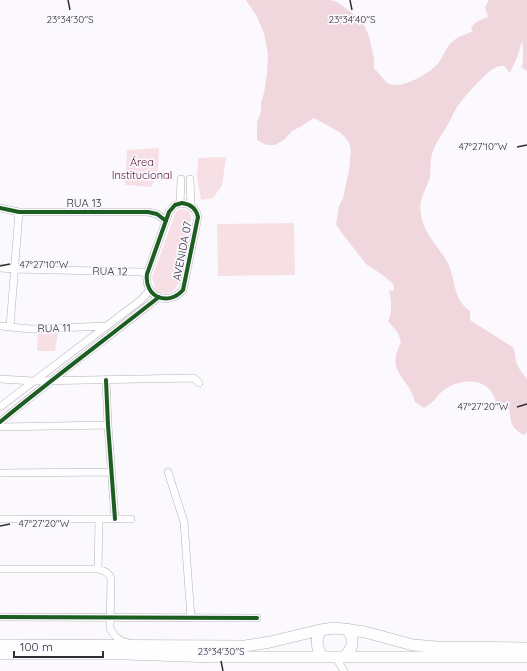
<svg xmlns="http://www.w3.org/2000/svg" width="527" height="671" font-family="Quicksand,sans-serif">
<rect width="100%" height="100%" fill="#fbf9fd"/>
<path fill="#f7e0e5" d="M159 148 158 173 151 187 125 185 127 150Z
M226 157 222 186 213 198 201 200 197 177 198 158Z
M181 209 187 210 190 213 191 219 180 280C176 292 168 297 156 291L152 277 176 212Z
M294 223 295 275 218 276 217 224Z
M38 333H58L55 351H37Z"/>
<path fill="#f0d7dd" d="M246 0H331L337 2 362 20 369 36 374 59V68L387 83C390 84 393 85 396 85 409 85 432 72 440 61 443 56 445 50 449 45 454 38 466 34 473 31L471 29C474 21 481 20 488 17L485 7 489 0H527V71L521 67 523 64C522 56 524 48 522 41L518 55 510 73 504 66C501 66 497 66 495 68 487 71 462 99 457 107 453 113 451 120 447 126 441 136 433 146 431 159 430 164 431 171 430 177 426 191 418 198 421 215 425 239 445 251 451 271 456 287 454 299 470 311V320L514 348 516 362 520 370 527 379V432L524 435C511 428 511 423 509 409L504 407 498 409C496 402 494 394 489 389 478 377 457 381 445 389 436 396 435 402 424 408L415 402C408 375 385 374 401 342L398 333 388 321C393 312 391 299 389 290L393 291 394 288 393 284 384 276 366 264 341 232 336 224 339 206 343 198 349 170 351 150 349 142 341 133 314 118 300 127 292 131 285 139 275 145H266L257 140V122L261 112V103L264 93 267 74 268 54 264 33 256 15Z"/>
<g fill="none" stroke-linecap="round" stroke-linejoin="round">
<g stroke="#b4b2b6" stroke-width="8">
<path id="minor" d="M190 179 191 206
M182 203C190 204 196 208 198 217L183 290C168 307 144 297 147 274L169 212 175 205Z
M180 204 181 179
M0 208 19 212H148L157 214 166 221
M0 268 14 269 142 272 147 274
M0 326 31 329 107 326
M10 327 19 212
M0 379 34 381 193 378 196 380 199 383
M106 380 108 425 115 519
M0 407 141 300 150 290
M0 422C52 379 106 339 159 297
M0 427 108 425
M168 472 184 522 191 618
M0 473 111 472
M0 519H131
M0 569H98C104 571 109 572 111 579L110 628C114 637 119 641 128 643
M98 569 99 519
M0 617 257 618
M335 656 344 671"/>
</g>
<g stroke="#b4b2b6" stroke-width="12">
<path id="highway" d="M320 630C316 640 316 647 322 656
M0 645 245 646 270 642 320 630 335 628 365 632 413 645 437 647 527 648
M0 654H126L215 657H527
M345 656C354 647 354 640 348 629"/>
</g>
<use href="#minor" stroke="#fefeff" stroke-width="7"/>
<use href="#highway" stroke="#fefeff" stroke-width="11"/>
<g stroke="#faf7ff" stroke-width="6">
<path id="cycleway" d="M182 203C190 204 196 208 198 217L183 290C168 307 144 297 147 274L169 212 175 205Z
M0 208 19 212H148L157 214 166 221
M106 380 108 425 115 519
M0 422C52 379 106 339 159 297
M0 617 257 618"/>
</g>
<use href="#cycleway" stroke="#1b5e20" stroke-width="4"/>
</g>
<path fill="none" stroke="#312f34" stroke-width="1.5" d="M68 0 70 10M350 0 352 10M517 147 527 145M0 266 10 264M517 407 527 404M0 526 10 524M221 661 223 671"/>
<g text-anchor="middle" stroke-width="3.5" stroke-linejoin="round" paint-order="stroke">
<g font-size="11" fill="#5b2532" stroke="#faf7ff">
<text x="142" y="166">Área<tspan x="142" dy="13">Institucional</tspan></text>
</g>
<g font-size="11" fill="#312f34" stroke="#faf7ff">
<text x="84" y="207">RUA 13</text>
<text transform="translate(182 251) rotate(-79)" y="4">AVENIDA 07</text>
<text transform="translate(110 271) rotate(1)" y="4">RUA 12</text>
<text transform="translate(54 328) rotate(-1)" y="4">RUA 11</text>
</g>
</g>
<g font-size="10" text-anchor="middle" fill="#312f34" stroke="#faf7ff" stroke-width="3.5" stroke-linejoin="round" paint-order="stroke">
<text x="70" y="23">23°34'30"S</text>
<text x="352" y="23">23°34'40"S</text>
<text x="483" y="150">47°27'10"W</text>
<text x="44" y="268">47°27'10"W</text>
<text x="483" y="410">47°27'20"W</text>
<text x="44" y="527">47°27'20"W</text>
<text x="221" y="655">23°34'30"S</text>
</g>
<path d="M14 651v6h89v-6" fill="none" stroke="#312f34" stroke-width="2"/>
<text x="20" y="651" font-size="12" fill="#312f34" stroke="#faf7ff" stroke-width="3" paint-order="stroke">100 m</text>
</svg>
